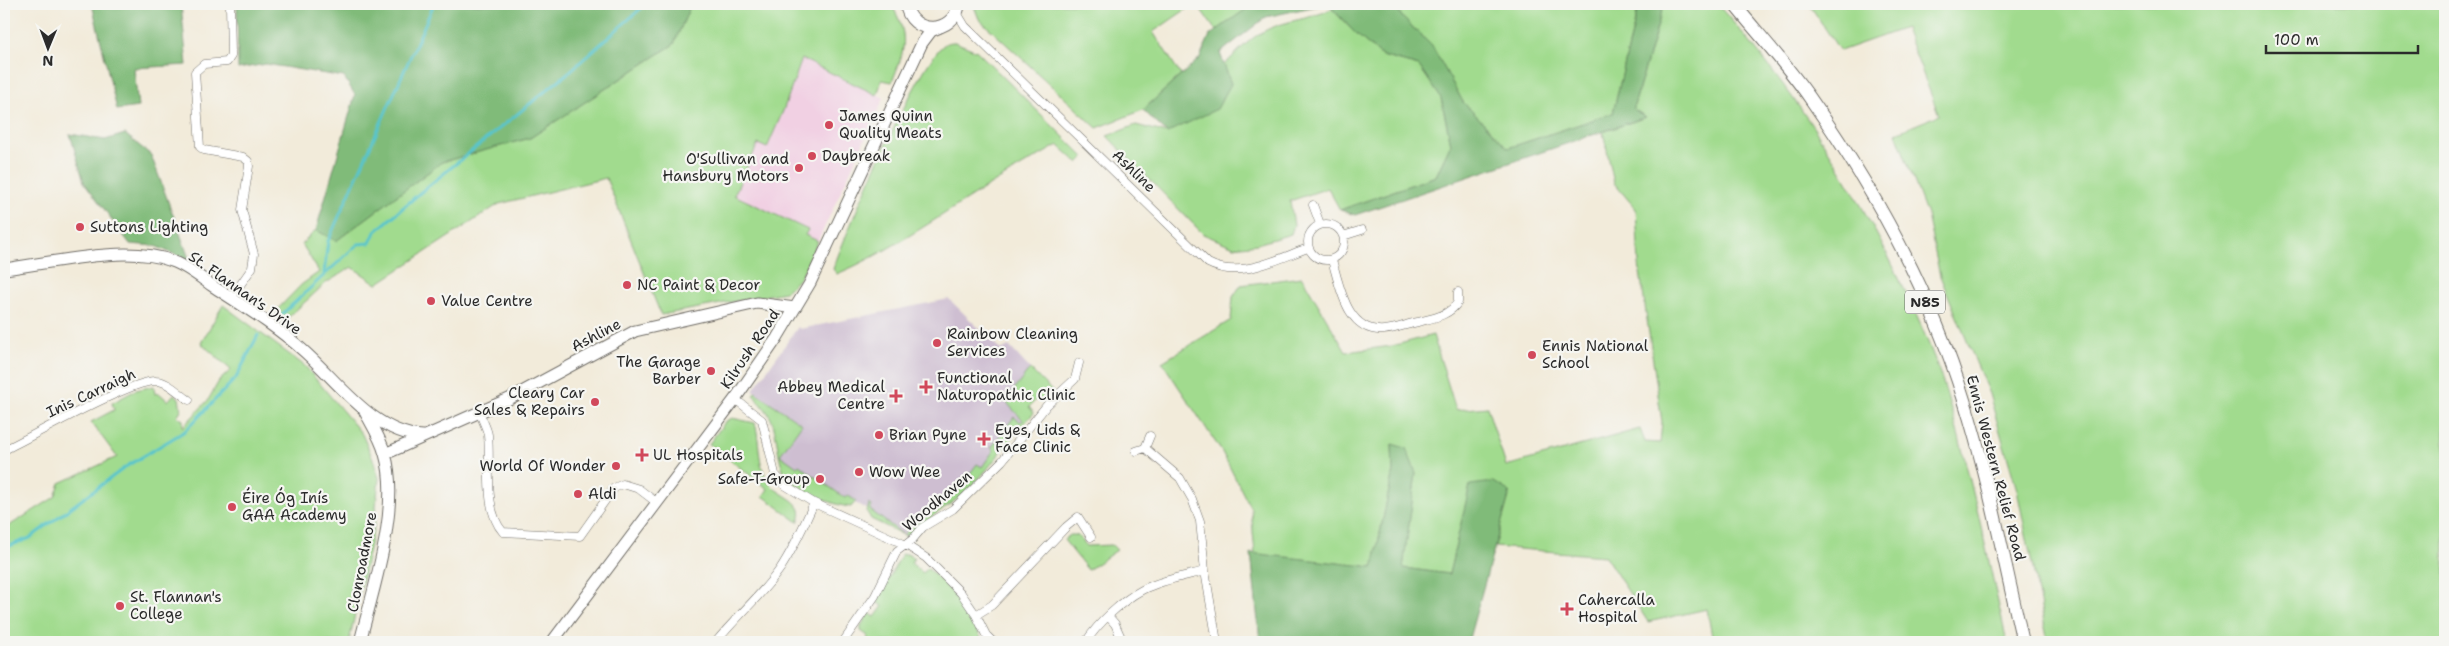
<svg xmlns="http://www.w3.org/2000/svg" width="2449" height="646" font-family="'Shantell Sans',sans-serif">
<rect width="100%" height="100%" fill="#f6f6f2"/>
<filter id="ink" filterUnits="userSpaceOnUse"><feTurbulence type="fractalNoise" baseFrequency=".02" numOctaves="2"/><feDisplacementMap in="SourceGraphic" scale="10" xChannelSelector="R" yChannelSelector="G"/><feConvolveMatrix kernelMatrix="1 2 1 2 8 2 1 2 1" color-interpolation-filters="sRGB"/></filter>
<filter id="wash" filterUnits="userSpaceOnUse"><feTurbulence type="fractalNoise" baseFrequency=".0096" numOctaves="4" result="noise"/><feDisplacementMap in="SourceGraphic" scale="20" xChannelSelector="R" yChannelSelector="G"/><feGaussianBlur stdDeviation="1.12" result="paint"/><feColorMatrix in="noise" values="0 0 0 0 0 0 0 0 0 0 0 0 0 0 0 0 0 1.4 0 .05"/><feComposite in="paint" operator="in"/></filter>
<g filter="url(#wash)">
<rect width="100%" height="100%" fill="#f2ebda"/>
<path fill="#f1d0e3" d="M802 59 884 98 818 241 805 235 807 230 734 195 758 144 767 148 783 111Z"/>
<path fill="#cebed1" d="M949 299 1001 350 1009 346 1030 369 1006 401 1023 420 998 452 994 450 982 468 977 464 962 484 959 482 944 502 937 497 922 518 918 515 903 535 869 510 845 498 799 465 797 468 780 455 802 424 753 390 798 327 800 329Z"/>
<path fill="#a1db8e" stroke="#66835c" d="M691 4H891C910 36 905 49 892 82L882 80 877 95 802 59 783 111 767 148 758 144 734 195 808 230 805 235 818 241 800 278 785 292 661 315 606 178 499 204 377 284 352 267 326 283 283 322 272 315 301 285 319 272 302 244 316 230 336 241 442 162 530 138 674 44Z
M973 4H1194L1153 32 1181 75 1143 110 1097 128 979 19Z
M1197 4H1253L1216 31Z
M1395 4H1639L1613 113 1508 148 1463 102 1432 46 1402 17Z
M1664 4H1717C1789 84 1841 163 1890 260 1911 303 1932 346 1946 392 1971 474 1988 559 2007 642H1713L1707 609 1648 622 1605 556 1495 547 1510 492 1470 486 1449 574 1403 568 1416 473 1392 444 1393 471 1373 567 1255 554 1251 509 1222 452 1162 362 1231 320 1233 297 1241 285 1302 277 1346 352 1392 346 1433 335 1456 410 1487 407 1506 466 1640 429 1645 442 1660 443 1662 422 1639 265 1636 209 1614 183 1603 132 1646 117 1633 109Z
M1809 4H2445V642H2048L2017 490 1989 394 1940 276 1927 215 1896 133 1939 115 1905 28 1840 51Z
M1332 9 1355 33 1382 56 1419 66 1441 98 1451 144 1436 176 1340 210 1328 188 1290 201 1294 225 1291 234 1257 244 1234 247 1203 234 1107 136 1136 125 1167 133 1231 84 1224 65C1235 55 1246 42 1259 34 1281 20 1309 20 1332 9Z
M955 42 977 51 1084 157 1078 163 1058 145C1025 164 992 183 960 204 920 229 880 256 837 274L833 269C845 236 921 53 947 43 950 42 952 42 955 42Z
M223 305 305 366 362 434 373 459 379 478 374 526 349 642H4V529L55 497 60 483 117 457 91 422 114 410 112 403 136 390 154 386 155 394 159 393 168 401 174 394 179 398 181 410 177 416 183 420V427L208 400 219 381 231 370 201 343Z
M1030 369 1053 392 1043 403 1038 398 1029 407 1034 413C1011 436 994 464 971 487 952 506 926 517 908 537L871 519 867 512 869 504 872 506 870 510 904 535 918 515 923 517 938 497 944 502 959 482 962 484 977 464 982 467 994 450 991 448 1014 417 1021 422 1023 420 1005 401Z
M755 392 802 424 780 455 797 467 799 465 845 498 847 495 856 501 851 507C833 506 790 487 783 469 776 451 778 429 768 413 764 406 757 402 754 395Z
M732 418 755 423C761 444 756 468 772 486 782 497 809 503 798 522L763 496 768 489 709 444 725 422Z
M1070 535H1077L1087 546 1112 545 1117 550 1088 570 1064 540Z
M902 554H907L914 558 911 563 923 573 927 568 945 584 971 617 982 640 980 642H867L868 636 861 631V626L869 613 875 617 883 606 876 602Z"/>
<path fill="#80bb79" stroke="#567352" d="M92 4H181L187 65 134 68 138 107 117 110Z
M237 4H691L674 44 530 138 442 162 336 241 316 230 355 95 344 77 266 64 238 69Z
M1253 4H1326L1266 17 1220 53 1231 84 1217 109 1167 133 1143 110 1200 58 1210 35Z
M1328 4H1395L1402 17 1432 46 1463 102 1508 148 1613 113 1639 4H1664L1633 109 1646 117 1355 215 1340 210 1436 176 1451 144 1441 98 1419 66 1382 56 1355 33Z
M70 134 105 140 125 134 151 155 190 261 155 246 130 244 84 182Z
M1392 444 1406 448 1416 473 1403 568 1449 574 1470 485 1494 482 1510 492 1468 642H1260L1251 553 1373 567 1393 471Z"/>
<g fill="none" stroke-linecap="round" stroke-linejoin="round">
<path stroke="#58c5cc" stroke-width="3" d="M324 273 328 241 434 4
M280 316 358 244 370 243 375 232 421 192 569 72 646 4
M4 548 30 538 127 466 185 431 236 378 258 335"/>
</g>
</g>
<g filter="url(#ink)">
<g fill="none" stroke-linecap="round" stroke-linejoin="round">
<g stroke="#716e68" stroke-width="9">
<path id="street" d="M230 4 231 56 227 62 204 64 195 72 200 147 204 150 243 157 248 161 249 166 242 210 254 254 252 268 231 298
M958 9 959 16 965 26 1208 263C1240 280 1277 259 1308 248
M4 148V163
M1313 205 1320 224
M1308 242a18 18 0 1 1 36 0a18 18 0 1 1-36 0Z
M1343 236 1362 230
M1332 260C1340 287 1347 333 1384 330 1396 329 1407 324 1418 322 1433 318 1449 316 1458 302V292
M735 399 762 420 775 474 783 484 814 503 906 545 926 558 961 593 976 615 986 635 993 642
M480 413C482 420 487 428 488 435 491 463 483 510 503 532L580 536 614 488 623 484 639 489 656 502
M1145 448 1180 478 1192 499 1200 521 1205 571 1217 642
M4 450C31 437 133 379 156 381 168 381 179 394 189 400
M1136 451 1145 448 1150 436
M976 615 992 605 1066 527 1078 517 1091 537
M1108 616 1115 624 1123 642
M716 642C736 617 762 595 780 569 794 548 804 525 814 503
M843 642 875 596 897 551 912 540 923 527 953 509 1002 461 1047 405 1075 379 1079 363
M1086 642C1097 624 1123 600 1142 590 1161 580 1185 576 1205 571"/>
</g>
<g stroke="#716e68" stroke-width="13">
<path id="secondary" d="M4 269C52 263 127 244 172 261 187 266 201 278 214 287 245 307 279 328 306 353 340 384 375 434 423 436
M385 454 509 399 635 331 757 303 795 308
M360 642C373 589 401 507 385 454 381 439 372 425 365 412
M552 642 735 399 777 338 810 283 922 43 931 31 938 28"/>
</g>
<g stroke="#716e68" stroke-width="14">
<path id="primary" d="M906 4C910 36 954 35 959 4
M1734 4C1759 35 1787 65 1810 98 1874 189 1931 293 1964 400 1989 479 2004 562 2023 642"/>
</g>
<use href="#street" stroke="#fff" stroke-width="8"/>
<use href="#secondary" stroke="#fff" stroke-width="11"/>
<use href="#primary" stroke="#fff" stroke-width="12"/>
</g>
</g>
<g fill="#d1495b" stroke="#f6f6f2" stroke-width="2">
<circle cx="829" cy="125" r="5"/>
<circle cx="812" cy="156" r="5"/>
<circle cx="799" cy="168" r="5"/>
<circle cx="80" cy="227" r="5"/>
<circle cx="627" cy="285" r="5"/>
<circle cx="431" cy="301" r="5"/>
<circle cx="937" cy="343" r="5"/>
<circle cx="1532" cy="355" r="5"/>
<circle cx="711" cy="371" r="5"/>
<path d="M923.5 379.5h5v5h5v5h-5v5h-5v-5h-5v-5h5z"/>
<path d="M893.5 388.5h5v5h5v5h-5v5h-5v-5h-5v-5h5z"/>
<circle cx="595" cy="402" r="5"/>
<circle cx="879" cy="435" r="5"/>
<path d="M981.5 431.5h5v5h5v5h-5v5h-5v-5h-5v-5h5z"/>
<path d="M639.5 447.5h5v5h5v5h-5v5h-5v-5h-5v-5h5z"/>
<circle cx="616" cy="466" r="5"/>
<circle cx="859" cy="472" r="5"/>
<circle cx="820" cy="479" r="5"/>
<circle cx="578" cy="494" r="5"/>
<circle cx="232" cy="507" r="5"/>
<circle cx="120" cy="606" r="5"/>
<path d="M1564.5 601.5h5v5h5v5h-5v5h-5v-5h-5v-5h5z"/>
</g>
<g text-anchor="middle" stroke-width="4.5" stroke-linejoin="round" paint-order="stroke">
<rect fill="#f6f6f2" stroke="#686867" stroke-width="1" x="1905" y="290.5" width="40" height="23" rx="4"/>
<g font-size="14" font-weight="bold" fill="#2b2b2b">
<text x="1925" y="307">N85</text>
</g>
<g font-size="15" fill="#2b2b2b" stroke="#f6f6f2" text-anchor="start">
<text x="839" y="121">James Quinn<tspan x="839" dy="17">Quality Meats</tspan></text>
<text x="822" y="161">Daybreak</text>
<text x="789" y="164" text-anchor="end">O'Sullivan and<tspan x="789" dy="17">Hansbury Motors</tspan></text>
<text x="90" y="232">Suttons Lighting</text>
<text x="637" y="290">NC Paint &amp; Decor</text>
<text x="441" y="306">Value Centre</text>
<text x="947" y="339">Rainbow Cleaning<tspan x="947" dy="17">Services</tspan></text>
<text x="1542" y="351">Ennis National<tspan x="1542" dy="17">School</tspan></text>
<text x="701" y="367" text-anchor="end">The Garage<tspan x="701" dy="17">Barber</tspan></text>
<text x="937" y="383">Functional<tspan x="937" dy="17">Naturopathic Clinic</tspan></text>
<text x="885" y="392" text-anchor="end">Abbey Medical<tspan x="885" dy="17">Centre</tspan></text>
<text x="585" y="398" text-anchor="end">Cleary Car<tspan x="585" dy="17">Sales &amp; Repairs</tspan></text>
<text x="995" y="435">Eyes, Lids &amp;<tspan x="995" dy="17">Face Clinic</tspan></text>
<text x="889" y="440">Brian Pyne</text>
<text x="653" y="460">UL Hospitals</text>
<text x="606" y="471" text-anchor="end">World Of Wonder</text>
<text x="869" y="477">Wow Wee</text>
<text x="810" y="484" text-anchor="end">Safe-T-Group</text>
<text x="588" y="499">Aldi</text>
<text x="242" y="503">Éire Óg Inís<tspan x="242" dy="17">GAA Academy</tspan></text>
<text x="130" y="602">St. Flannan's<tspan x="130" dy="17">College</tspan></text>
<text x="1578" y="605">Cahercalla<tspan x="1578" dy="17">Hospital</tspan></text>
</g>
<g font-size="15" fill="#2b2b2b" stroke="#f6f6f2">
<text transform="translate(1134 171) rotate(44)" y="5">Ashline</text>
<text transform="translate(245 293) rotate(35)" y="5">St. Flannan's Drive</text>
<text transform="translate(596 335) rotate(-28)" y="5">Ashline</text>
<text transform="translate(750 349) rotate(-56)" y="5">Kilrush Road</text>
<text transform="translate(91 393) rotate(-25)" y="5">Inis Carraigh</text>
<text transform="translate(1996 468) rotate(75)" y="5">Ennis Western Relief Road</text>
<text transform="translate(937 501) rotate(-40)" y="5">Woodhaven</text>
<text transform="translate(362 562) rotate(-79)" y="5">Clonroadmore</text>
</g>
</g>
<rect width="2449" height="646" fill="none" stroke="#f6f6f2" stroke-width="20"/>
<g transform="translate(48 48) rotate(181)" stroke="#f6f6f2" stroke-width="4" paint-order="stroke">
<path d="M0-4L9 19L0 12L-9 19Z" fill="#2b2b2b"/>
<text y="-8" font-size="14" font-weight="bold" text-anchor="middle" fill="#2b2b2b">N</text>
</g>
<path d="M2266 45v8h152v-8" fill="none" stroke="#2b2b2b" stroke-width="2.5"/>
<text x="2274" y="45" font-size="15" fill="#2b2b2b" stroke="#f6f6f2" stroke-width="4" paint-order="stroke">100 m</text>
</svg>
